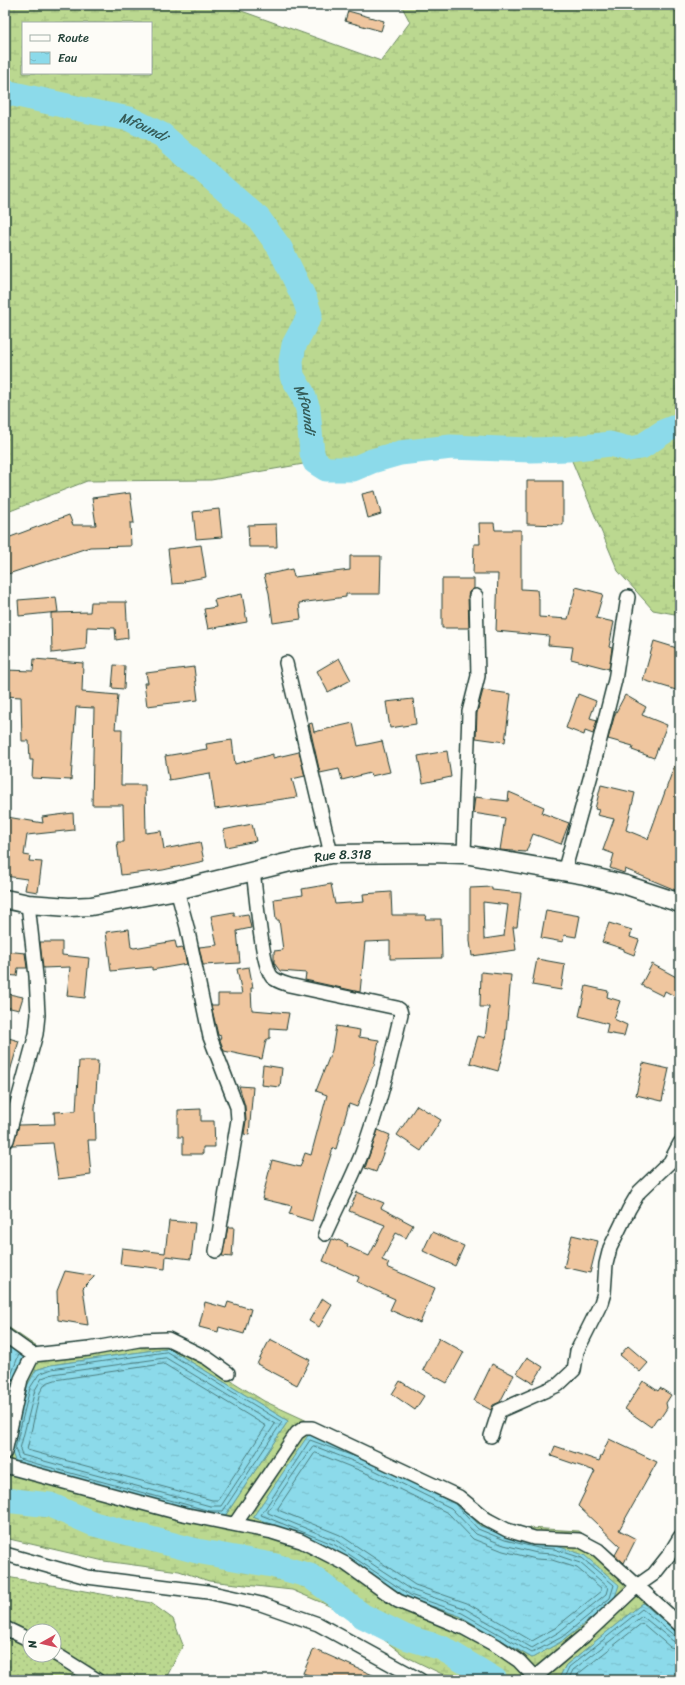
<svg xmlns="http://www.w3.org/2000/svg" width="685" height="1685" font-family="Sriracha,sans-serif">
<defs>
<pattern id="grass-dots" width="8" height="8" patternUnits="userSpaceOnUse"><rect width="8" height="8" fill="#bbd890"/><path d="M2 2h.1M6 6h.1" fill="none" stroke="#a0ba7d" stroke-width="1.8" stroke-linecap="round"/></pattern>
<pattern id="wetland-marsh" width="20" height="14" patternUnits="userSpaceOnUse"><rect width="20" height="14" fill="#bbd890"/><path d="M1 5h8M5 5V1M11 12h8M15 12V8" fill="none" stroke="#a0ba7d"/></pattern>
<pattern id="water-ripples" width="26" height="14" patternUnits="userSpaceOnUse"><rect width="26" height="14" fill="#8cdaea"/><path d="M2 4q2-2 4 0t4 0M15 11q2-2 4 0t4 0" fill="none" stroke="#78bcc9"/></pattern>
</defs>
<rect width="100%" height="100%" fill="#fdfcf7"/>
<filter id="ink" filterUnits="userSpaceOnUse"><feTurbulence type="fractalNoise" baseFrequency=".025" numOctaves="2"/><feDisplacementMap in="SourceGraphic" scale="8" xChannelSelector="R" yChannelSelector="G"/><feConvolveMatrix kernelMatrix="1 2 1 2 8 2 1 2 1" color-interpolation-filters="sRGB"/></filter>
<g filter="url(#ink)">
<path fill="url(#grass-dots)" stroke="#6d8a62" fill-rule="evenodd" d="M7 1577 151 1603 173 1619 183 1645 165 1680H5V1580ZM30 1631H54V1655H30Z"/>
<path fill="url(#wetland-marsh)" stroke="#6d8a62" fill-rule="evenodd" d="M5 5H234L236 9 381 61 410 22 401 5H680V615L653 610 618 571 567 449 531 450 450 447 400 453 372 461 353 469H326L315 462 211 480 87 481 5 513ZM23 23H151V73H23Z
M5 1325 53 1358 164 1343 175 1346 264 1401 455 1489 512 1527 579 1531 617 1558 680 1615V1635L643 1603 566 1665 558 1680H472L470 1678 442 1674 405 1656 361 1622 325 1604 292 1590 209 1581 179 1571 104 1561 5 1538V1422L16 1374 25 1353 5 1339ZM168 1348 288 1421 225 1516 36 1370 51 1365ZM457 1501 480 1526 506 1536 614 1600 564 1640 532 1658 460 1616 408 1598 334 1549 253 1517Z"/>
<path fill="url(#water-ripples)" stroke="#609ba1" d="M5 1339 25 1353 16 1374 5 1422Z
M168 1348 288 1421 225 1516 209 1515 16 1463 11 1450 27 1386 36 1370 51 1365Z
M309 1434 372 1459 457 1501 480 1526 506 1536 554 1545 584 1555 619 1585 614 1600 564 1640 532 1658 460 1616 408 1598 334 1549 253 1517Z
M643 1603 680 1635V1680H558L566 1665Z"/>
<g fill="none" stroke-linecap="round" stroke-linejoin="round">
<path stroke="#4b7c7d" stroke-width="1" d="M167 1352 282 1422 223 1511H210L19 1459 15 1449 30 1388 39 1374 52 1369Z
M166 1358 275 1424 221 1506H210L22 1455 20 1449 35 1390 42 1378 53 1374Z
M164 1364 266 1426 218 1500H212L27 1450 40 1392 46 1383 55 1380Z
M5 1404 12 1373 19 1354
M314 1446 368 1467 451 1508 476 1534 504 1545 537 1553 553 1554 580 1563 608 1587 606 1594 559 1632 532 1648 464 1608 412 1590 337 1541 268 1513V1511L312 1447Z
M316 1453 366 1473 448 1513 473 1539 503 1551 536 1559 552 1560 577 1568 601 1588V1591L555 1628 532 1641 467 1603 415 1585 340 1535 278 1510V1508L314 1454Z
M356 1457 310 1440 261 1515 335 1545 410 1595 462 1613 532 1653 562 1637 610 1598 614 1585 582 1558 554 1549 538 1548 505 1540 478 1529 455 1504 423 1488
M563 1680 569 1667 642 1609 676 1637 680 1638
M568 1680 573 1670 642 1616 673 1641 680 1643
M575 1680 578 1674 642 1623 670 1647 680 1649"/>
<g stroke="#8cdaea" stroke-width="25">
<path id="s1" d="M5 92 98 113 130 119 162 135 259 219 280 248 305 300 310 315 294 345 291 361 292 376 302 392 308 409 312 453 315 462 326 469H353L372 461 400 453 451 447 531 450 568 449 610 444 629 449 641 447 665 431 680 425"/>
<path d="M5 1500 50 1505 94 1524 197 1551 272 1565 310 1576 363 1616 405 1637 442 1648 495 1680"/>
</g>
</g>
<path fill="#efc69f" stroke="#1f3d34" fill-rule="evenodd" d="M348 11 384 21 381 31 345 21Z
M527 481H563V525L527 524Z
M375 491 381 514 368 518 362 494Z
M130 493 134 523H130L131 546 90 547 5 575V539L69 515 73 525H96L92 498Z
M219 509 222 537 196 539 193 512Z
M479 523H494L495 530H521V589L537 590 538 598H539V617L568 619 576 587 603 594 596 618 614 622 609 647 612 648 609 669 571 659 573 647 548 645 549 636 496 631 498 574H473L474 544H480Z
M276 524 277 547H249L248 525Z
M201 545 206 577 184 581V583L172 584 168 549Z
M350 556H381L380 594H346V597L299 603 301 619 273 623 269 593 264 575 292 569 294 577 350 570Z
M442 579H474V589L469 592 468 596 469 628H442Z
M242 594 247 622 208 629 204 609 216 607 214 600Z
M56 597 58 612 19 616 18 600Z
M91 602H126L128 638 116 640 115 628 87 627 86 649 52 653 51 613 90 612Z
M654 641 680 649V677L676 690 643 680Z
M339 658 351 680 328 692 317 671Z
M34 659 83 663 82 692 118 695 115 729H122L121 785H145L146 833 161 831 164 849 200 842 204 861 163 870 121 875 117 842H124L123 805H92L94 708 76 707 71 780 32 778 33 760H30L29 741H22L21 697 5 696V670L33 671Z
M114 665 125 666 124 689 112 688Z
M194 667 198 700 147 706 144 683H148L146 673Z
M483 690 511 694 505 742 476 738 477 713Z
M578 694 596 701 590 718 597 720 593 734 585 731 584 735 566 728Z
M625 695 646 707 642 715 667 725 654 758 632 750 633 746 608 739 615 714Z
M413 699 416 724 390 728 386 702Z
M312 723 314 732 353 723 358 746 382 741 390 772 371 776 370 773 342 780 339 769 320 773 309 724Z
M232 740 235 764 273 754V758L299 752 305 776 292 779 297 797 215 809 210 773 169 780 165 756 207 749 206 744Z
M447 751 451 777 423 783 418 756Z
M679 753H680V885L678 891 625 869 624 873 610 868 614 854 603 850 614 819 597 815 599 810 595 809 601 785 635 793 626 830 648 839Z
M509 792 544 807 542 813 569 823 561 844 533 834 526 852 500 850 505 818 473 813 475 797 508 801Z
M73 813 74 830 27 835 24 855 30 856 29 861 42 862 38 892 25 890 27 879 5 876V830L7 817 43 823 42 817Z
M252 824 256 841 226 847 223 830Z
M331 884 335 904 364 902 363 894 391 892 392 915H426L425 919H441L442 958 390 959V941L365 942 360 992 305 980 306 973 280 971 274 963V951L283 950 279 920H276L274 899 303 895 302 889Z
M492 887V890L521 893 517 927H513L516 950 472 956 470 941V888ZM483 902 508 905 504 936 484 939Z
M546 910 580 916 576 937 564 935 563 942 541 938Z
M234 912V916L248 914 251 928 237 931 240 963 203 965 199 947 217 945 211 916Z
M609 923 632 930 630 937 639 940 634 955 624 951V949L602 942Z
M129 929 131 947 134 948 175 941 177 949 183 948 187 964 152 970V967L111 971 106 932Z
M40 942H62V955L89 958 85 998 67 996 70 967 43 968Z
M5 951 25 953 27 968H18L17 976 5 975Z
M537 959 565 964 561 990 532 985Z
M652 964 680 979V999L665 991 663 996 641 985Z
M249 967 253 988H251L252 1010 289 1013 286 1029 270 1028V1038L266 1040 262 1059 224 1051 220 1040 221 1036 218 1035 211 1005H218V994H242L237 969Z
M481 972 511 975 505 1044 498 1071 470 1063 478 1036 485 1038 489 1007H480Z
M586 986 608 991 607 997 620 1001 614 1019 627 1025 624 1036 606 1033 608 1024 579 1016Z
M9 994 23 997 19 1010 6 1007Z
M336 1026 360 1030 359 1037 379 1040 374 1066H373L357 1107 349 1104 336 1149 333 1148 325 1173 312 1221 289 1214 292 1206 262 1199 272 1160 300 1167 305 1153 311 1155 327 1095 316 1091 332 1050Z
M5 1037 19 1041 8 1078H5Z
M79 1061H98L95 1109 96 1140H88L91 1175 58 1179 53 1143 13 1145 19 1125 55 1124 54 1112 76 1111Z
M643 1063 669 1069 662 1101 636 1095Z
M263 1065 282 1068 280 1087 261 1085Z
M239 1086 253 1087 249 1135 244 1134 246 1121 245 1106Z
M417 1105 441 1120 421 1151 397 1135Z
M201 1109V1121H214L215 1147H203V1154H183V1137H178V1110Z
M378 1130 390 1135 376 1172 365 1168Z
M357 1192 384 1203 381 1208 413 1225 406 1238 396 1233 382 1260 389 1263 387 1267 435 1288 420 1323 390 1310 395 1299 357 1282 359 1277 323 1261 332 1239 337 1241 338 1240 348 1244 347 1246 369 1256 385 1225 349 1211Z
M169 1221 195 1223 191 1259 166 1256 165 1269 120 1264 122 1248 165 1253Z
M228 1227H234L232 1257 222 1256Z
M432 1232 464 1246 455 1266 423 1251Z
M572 1235 598 1241 590 1273 564 1267Z
M65 1271 95 1276 83 1288 88 1325 58 1320 57 1291Z
M322 1298 332 1305 319 1327 309 1321Z
M205 1302 226 1308 228 1302 251 1309 244 1334 219 1327 218 1332 199 1327Z
M439 1338 464 1352 447 1383 423 1370Z
M270 1339 310 1360 297 1385 257 1364Z
M628 1346 648 1363 640 1372 620 1355Z
M527 1357 543 1367 533 1383 517 1373Z
M492 1364 514 1375 500 1402 493 1405 491 1410 474 1401Z
M400 1381 424 1396 415 1410 392 1394Z
M643 1381 658 1391 660 1388 671 1395 666 1403 667 1408 661 1417 657 1418 651 1427 625 1409Z
M609 1439 657 1462 619 1530 636 1539 624 1563 615 1555 620 1546 578 1506 595 1471 551 1456 555 1446 599 1461Z
M314 1649 384 1680H320L303 1673Z"/>
<g fill="none" stroke-linecap="round" stroke-linejoin="round">
<g stroke="#1f3d34" stroke-width="16">
<path id="minor" d="M286 663 331 854
M464 854 469 712 478 676 476 596
M253 871C256 890 261 965 272 977 276 981 283 983 289 985L397 1008 400 1010 401 1014C390 1061 379 1108 362 1153 351 1181 337 1207 325 1234
M564 872 591 775 615 680 628 597
M177 890 187 927 210 1037 237 1107 238 1120 216 1251
M7 1140 36 1034 38 1015 36 976 28 904
M5 1335 33 1355 89 1349 139 1340 168 1339 207 1358 228 1373
M491 1436 499 1411 558 1385 574 1370 577 1351 601 1303 604 1293 606 1264 610 1248 629 1209 639 1192 670 1162 680 1143
M5 1452 21 1379 33 1355
M5 1466 183 1514 272 1532 301 1541 346 1564 398 1601 464 1628 497 1646 519 1661 537 1680
M235 1524 297 1433 304 1428H312L459 1497 486 1519 507 1530 534 1538 579 1540 598 1550 680 1625
M5 1554 87 1577 208 1592 261 1604 318 1624 420 1680
M5 1628 30 1640
M54 1653 97 1680
M534 1680V1678L584 1636 637 1586 654 1574 669 1555 680 1537"/>
</g>
<g stroke="#1f3d34" stroke-width="21">
<g id="secondary">
<path id="s2" d="M5 899 28 904 69 907 91 906 177 890 286 863 331 854 431 853 464 854 585 875 626 885 680 903"/>
</g>
</g>
<use href="#minor" stroke="#fdfcf7" stroke-width="13"/>
<use href="#secondary" stroke="#fdfcf7" stroke-width="18"/>
</g>
</g>
<g text-anchor="middle" stroke-width="4" stroke-linejoin="round" paint-order="stroke">
<g font-size="13" fill="#1f3d34" stroke="#fdfcf7">
<text dy="5" stroke="none"><textPath href="#s2" startOffset="344">Rue 8.318</textPath></text>
</g>
<g font-size="14" font-style="italic" fill="#355c58" stroke="#fdfcf7">
<text dy="5" stroke="none"><textPath href="#s1" startOffset="143">Mfoundi</textPath></text>
<text dy="5" stroke="none"><textPath href="#s1" startOffset="503">Mfoundi</textPath></text>
</g>
</g>
<rect width="685" height="1685" fill="none" stroke="#fdfcf7" stroke-width="20"/>
<rect x="10" y="10" width="665" height="1665" fill="none" stroke="#1f3d34" stroke-width="1.5" filter="url(#ink)"/>
<rect x="22" y="22" width="130" height="52" fill="#fdfcf7" stroke="#a4b0a9"/>
<rect x="30" y="35" width="20" height="6" fill="#fdfcf7" stroke="#a4b0a9"/>
<text x="58" y="42" font-size="12" fill="#1f3d34">Route</text>
<rect x="30" y="52" width="20" height="12" fill="url(#water-ripples)" stroke="#a4b0a9"/>
<text x="58" y="62" font-size="12" fill="#1f3d34">Eau</text>
<g transform="translate(42 1643) rotate(262)"><circle r="19" fill="#fdfcf7" stroke="#a4b0a9"/>
<path d="M0-3L7 15L0 10L-7 15Z" fill="#d1495b"/>
<text y="-6" font-size="11" font-weight="bold" text-anchor="middle" fill="#1f3d34">N</text>
</g>
</svg>
